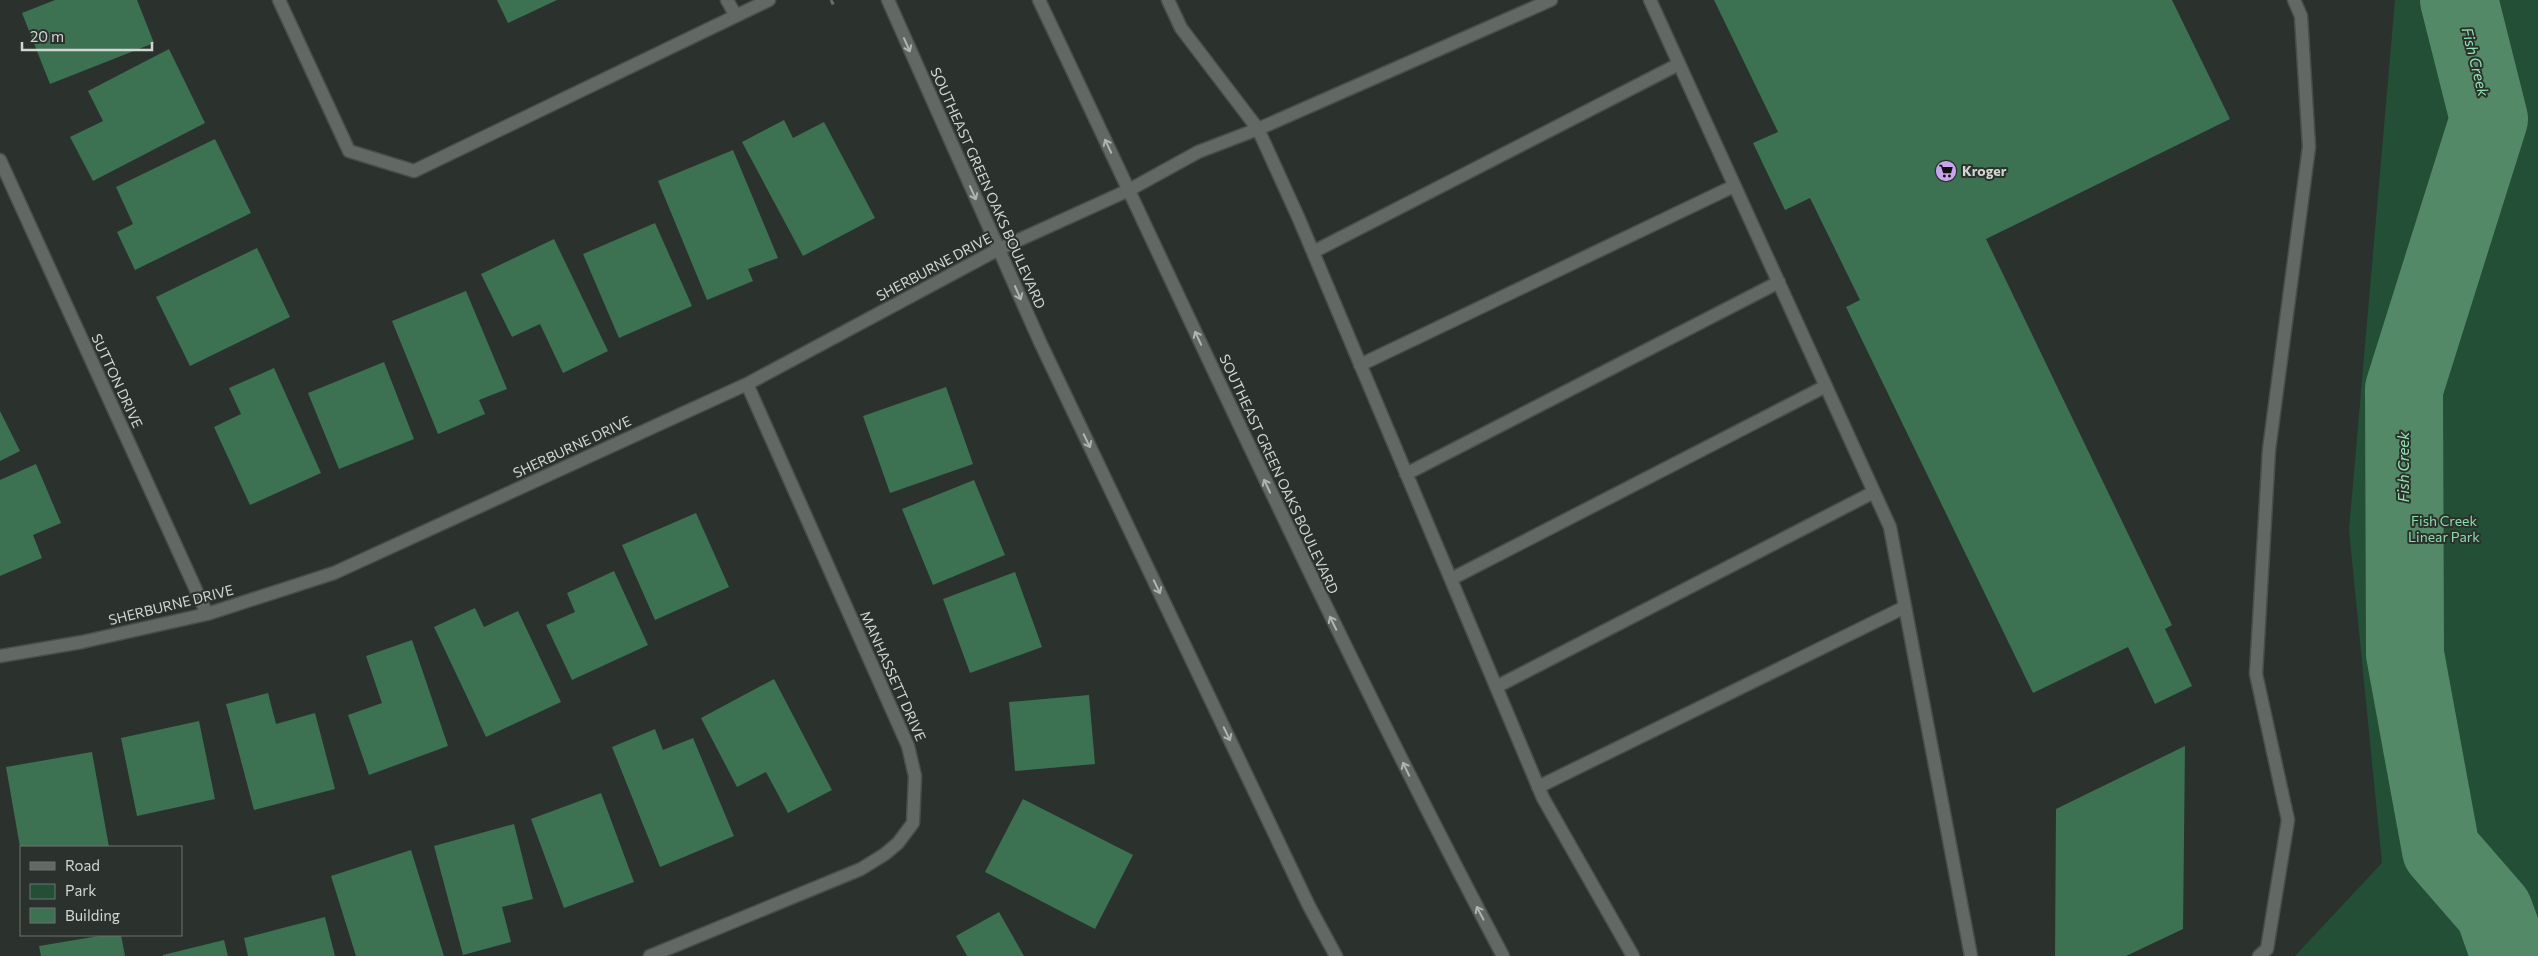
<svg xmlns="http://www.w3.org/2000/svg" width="2538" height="956" font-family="Commissioner,sans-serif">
<rect width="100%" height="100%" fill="#2b322d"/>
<path fill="#224f36" d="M2395 0H2538V956H2295L2382 863 2349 530Z"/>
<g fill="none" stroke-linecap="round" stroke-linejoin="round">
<path stroke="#548968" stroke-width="78" d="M2459 0 2489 119 2404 389 2405 654 2441 850 2494 911 2510 956"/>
</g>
<path fill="#3c7152" d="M55 0H137L154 43 50 84 22 13Z
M497 0H557L508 23Z
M1714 0H2172L2230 119 1986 239 2172 625 2165 629 2192 686 2155 704 2128 647 2033 693 1846 307 1860 300 1810 198 1785 210 1753 143 1778 132Z
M169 49 205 123 93 181 70 137 103 121 88 91Z
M784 120 793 138 824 122 875 218 803 256 742 142Z
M215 139 251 213 135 270 117 232 133 224 116 187Z
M733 150 778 258 748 269 753 281 707 300 658 181Z
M655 223 692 306 619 338 583 254Z
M554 239 608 351 563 373 540 324 512 337 481 274Z
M257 248 290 317 190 366 156 297Z
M466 291 507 389 479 400 485 414 438 434 392 321Z
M384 362 414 439 339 469 308 393Z
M274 368 321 473 250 505 214 427 241 414 229 388Z
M946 387 973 464 890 493 863 416Z
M0 411 20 451 0 461Z
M36 464 61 523 33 535 42 558 0 576V480Z
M974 480 1005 555 933 585 902 509Z
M696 513 729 587 655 620 622 545Z
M614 571 648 645 572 680 546 625 575 612 567 593Z
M1015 572 1042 647 970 673 943 599Z
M475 608 484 627 518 611 561 702 486 737 434 627Z
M412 640 448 746 369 775 348 715 382 703 366 656Z
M774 679 832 790 788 813 766 772 737 787 701 718Z
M268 693 276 724 315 713 335 789 254 810 226 704Z
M1089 695 1095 764 1015 771 1009 702Z
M199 721 215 799 137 816 121 738Z
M655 729 663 750 693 738 734 836 660 867 612 747Z
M2185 746 2183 929 2126 956H2055L2056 809Z
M92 752 109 847H20L6 767Z
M601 793 634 882 564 908 531 819Z
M1023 799 1133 855 1095 929 985 872Z
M514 824 533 899 502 907 511 942 463 955 434 846Z
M411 850 444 956H356L331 876Z
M999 912 1024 956H967L956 936Z
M325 917 335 956H248L244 938Z
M105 935H121L125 956H41L39 946Z
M224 940 228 956H163V955Z"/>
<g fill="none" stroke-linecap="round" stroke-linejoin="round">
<g stroke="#494e4b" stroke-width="15">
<path id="lane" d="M279 0 349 151 414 171 769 0
M727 0 736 16
M1168 0 1181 28 1258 129 1299 219 1543 798 1633 956
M1650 0 1890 527 1971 956
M1129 190 1198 152 1258 129 1551 0
M1313 252 1679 64
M1360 365 1734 186
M1406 474 1779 282
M1451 579 1826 386
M1496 687 1874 492
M1538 787 1905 607
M2259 956 2267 949 2288 820 2256 674 2269 450 2309 147 2301 16 2294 0"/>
</g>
<g stroke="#494e4b" stroke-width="15">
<path id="street" d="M0 160 207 614
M0 656 82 642 207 614 334 573 747 384 999 249 1129 190
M650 956 861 869 885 854 898 843 913 823 915 776 908 746 747 384"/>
</g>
<g stroke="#494e4b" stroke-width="15">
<path id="secondary" d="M888 0 1040 342 1309 906 1336 956
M1039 0C1191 320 1337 643 1503 956"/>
</g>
<path stroke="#676d69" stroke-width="3" stroke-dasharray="5 2.5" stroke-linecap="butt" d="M831 0 834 6"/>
<use href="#lane" stroke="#626964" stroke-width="12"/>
<use href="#street" stroke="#626964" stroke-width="12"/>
<use href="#secondary" stroke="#626964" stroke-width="12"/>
</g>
<defs><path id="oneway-shaft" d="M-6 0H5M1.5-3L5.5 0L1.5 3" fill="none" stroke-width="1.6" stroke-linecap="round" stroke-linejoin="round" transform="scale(1.25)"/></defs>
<g stroke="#b0b5b2">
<use href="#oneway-shaft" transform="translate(907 45) rotate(66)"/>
<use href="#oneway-shaft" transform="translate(1108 146) rotate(-115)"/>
<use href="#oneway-shaft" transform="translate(973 193) rotate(66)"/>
<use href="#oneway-shaft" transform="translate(1018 293) rotate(66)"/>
<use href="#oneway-shaft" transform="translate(1198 338) rotate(-115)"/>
<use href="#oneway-shaft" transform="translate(1087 441) rotate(64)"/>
<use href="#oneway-shaft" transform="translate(1267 486) rotate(-115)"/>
<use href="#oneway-shaft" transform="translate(1157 587) rotate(64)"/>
<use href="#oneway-shaft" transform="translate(1333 623) rotate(-116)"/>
<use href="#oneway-shaft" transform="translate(1227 734) rotate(64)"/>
<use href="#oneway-shaft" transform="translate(1406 769) rotate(-116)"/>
<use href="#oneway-shaft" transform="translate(1480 913) rotate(-118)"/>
</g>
<defs>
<g id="supermarket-disc" transform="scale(1.125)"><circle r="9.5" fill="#c9a5ee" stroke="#2b322d"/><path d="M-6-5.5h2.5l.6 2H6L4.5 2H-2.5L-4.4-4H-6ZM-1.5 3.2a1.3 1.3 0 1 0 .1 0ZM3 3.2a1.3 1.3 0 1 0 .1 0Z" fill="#111"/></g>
</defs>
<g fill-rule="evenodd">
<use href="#supermarket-disc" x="1946" y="171"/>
</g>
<g text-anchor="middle" stroke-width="4" stroke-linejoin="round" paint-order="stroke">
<g font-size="14" font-weight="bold" fill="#d2d6d3" stroke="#2b322d" text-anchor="start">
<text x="1962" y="176">Kroger</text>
</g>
<g font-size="14" fill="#d2d6d3" stroke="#2b322d">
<text transform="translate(988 188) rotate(66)" y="5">SOUTHEAST GREEN OAKS BOULEVARD</text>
<text transform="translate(934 267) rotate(-28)" y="5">SHERBURNE DRIVE</text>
<text transform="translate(117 381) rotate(65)" y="5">SUTTON DRIVE</text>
<text transform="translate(572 447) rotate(-25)" y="5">SHERBURNE DRIVE</text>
<text transform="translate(1279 474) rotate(65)" y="5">SOUTHEAST GREEN OAKS BOULEVARD</text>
<text transform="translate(171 605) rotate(-14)" y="5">SHERBURNE DRIVE</text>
<text transform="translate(893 676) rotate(66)" y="5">MANHASSETT DRIVE</text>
</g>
<g font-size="14" fill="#8bdcab" stroke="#2b322d">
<text x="2444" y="526">Fish Creek<tspan x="2444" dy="16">Linear Park</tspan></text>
</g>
<g font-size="15" font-style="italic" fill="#92e3b2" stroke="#2b322d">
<text transform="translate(2475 62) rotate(76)" y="5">Fish Creek</text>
<text transform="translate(2404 467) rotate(-90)" y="5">Fish Creek</text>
</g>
</g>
<rect x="20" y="846" width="162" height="90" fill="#2b322d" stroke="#6e746f"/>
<rect x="30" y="862" width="25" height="8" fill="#626964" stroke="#6e746f"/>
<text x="65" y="871" font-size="15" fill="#d2d6d3">Road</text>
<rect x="30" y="884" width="25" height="15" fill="#224f36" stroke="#6e746f"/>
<text x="65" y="896" font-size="15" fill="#d2d6d3">Park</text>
<rect x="30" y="908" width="25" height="15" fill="#3c7152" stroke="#6e746f"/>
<text x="65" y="921" font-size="15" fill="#d2d6d3">Building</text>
<path d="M22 42v8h130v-8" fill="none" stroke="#d2d6d3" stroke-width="2.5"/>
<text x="30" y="42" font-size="15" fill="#d2d6d3" stroke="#2b322d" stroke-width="4" paint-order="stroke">20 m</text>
</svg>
